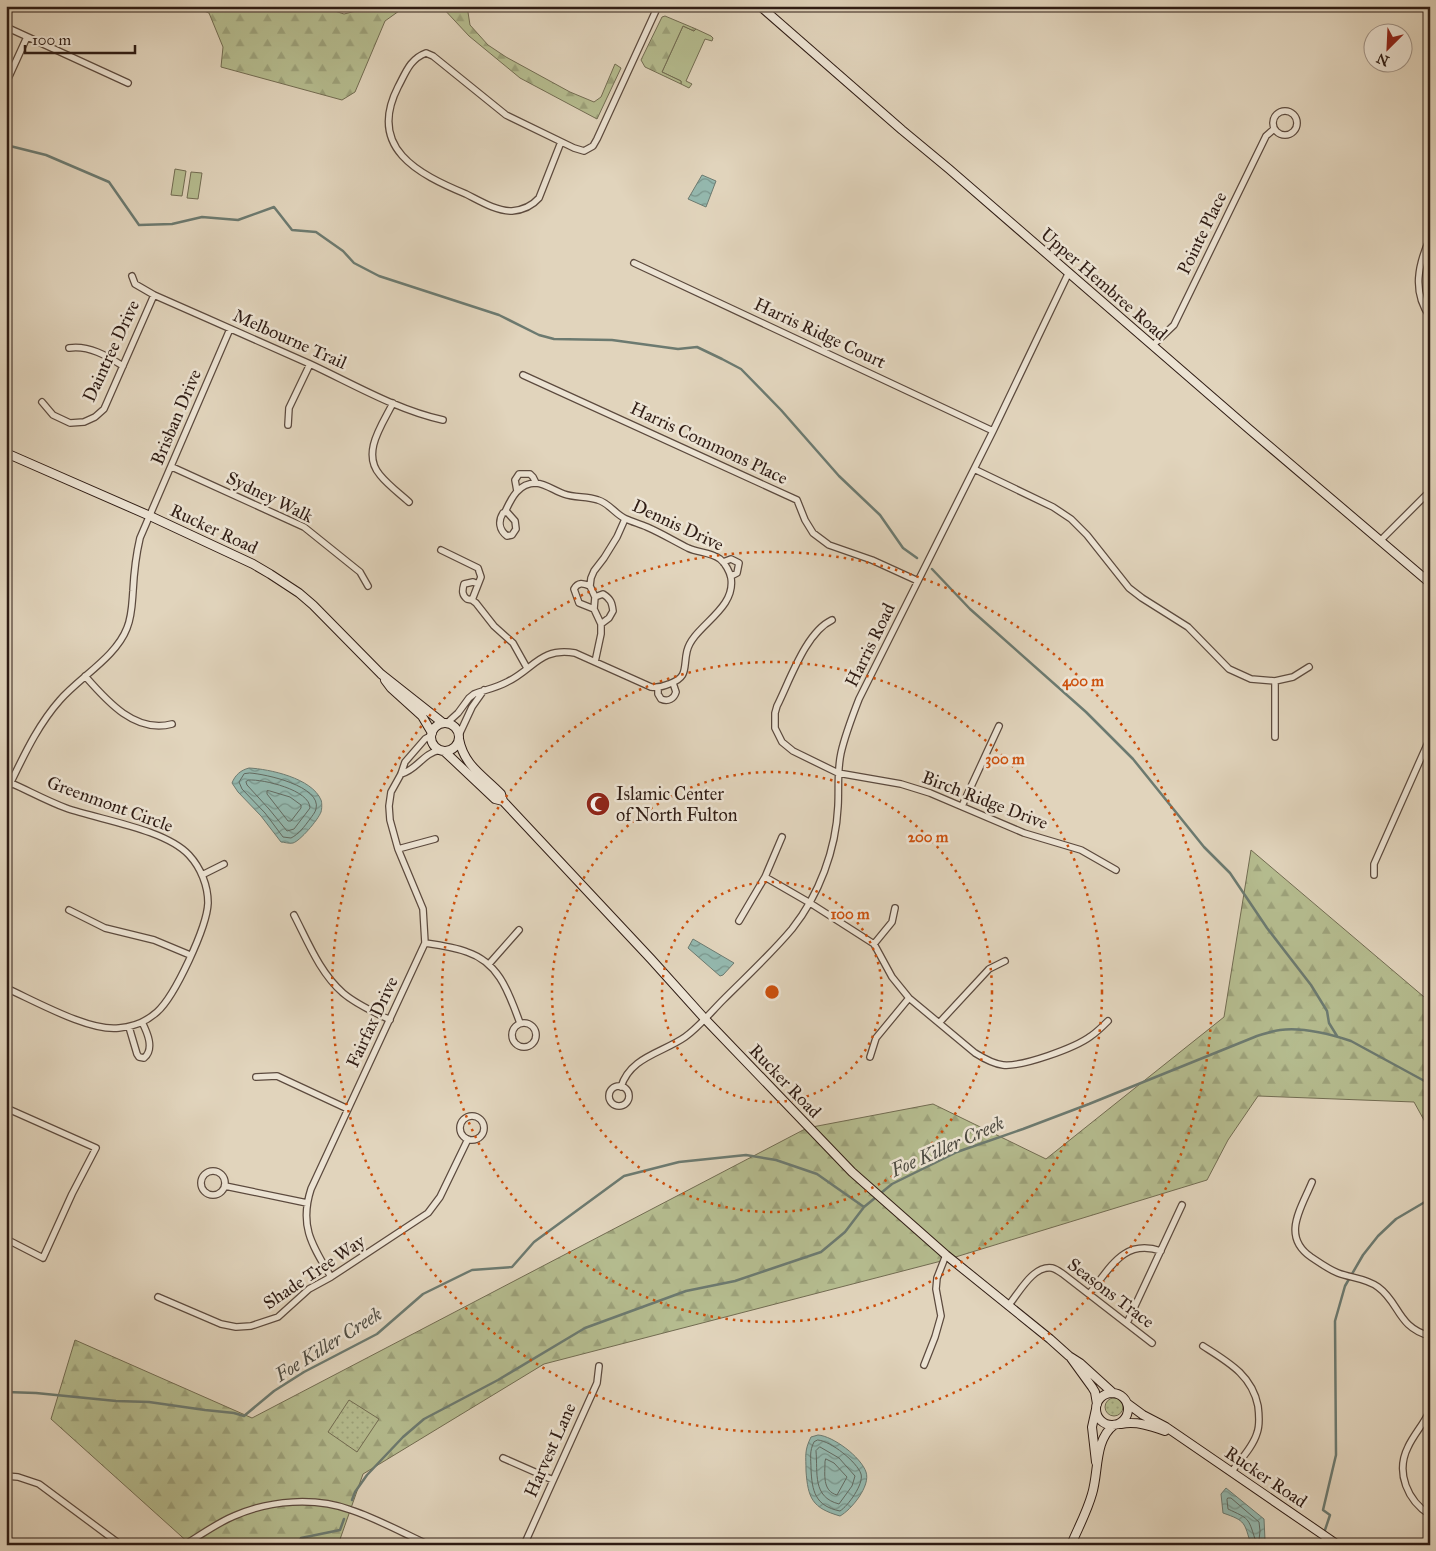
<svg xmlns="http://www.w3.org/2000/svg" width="1436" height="1551" font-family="'IM FELL Great Primer',serif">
<defs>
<pattern id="forest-firs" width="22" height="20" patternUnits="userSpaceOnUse" patternTransform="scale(1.25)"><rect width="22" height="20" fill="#b5bc8f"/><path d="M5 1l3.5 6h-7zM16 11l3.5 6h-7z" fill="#9ca17a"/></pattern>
<pattern id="park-dots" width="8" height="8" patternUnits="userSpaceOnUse" patternTransform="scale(1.25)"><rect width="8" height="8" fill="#b5bc8f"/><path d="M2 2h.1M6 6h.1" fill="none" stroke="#9ca17a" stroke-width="1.8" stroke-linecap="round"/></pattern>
<pattern id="water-waves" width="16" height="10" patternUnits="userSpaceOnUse" patternTransform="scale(1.25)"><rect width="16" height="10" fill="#94b8ae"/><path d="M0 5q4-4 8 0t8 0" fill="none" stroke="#79958c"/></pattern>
</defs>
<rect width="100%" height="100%" fill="#e1d4bc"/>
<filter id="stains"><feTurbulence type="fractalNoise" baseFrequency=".004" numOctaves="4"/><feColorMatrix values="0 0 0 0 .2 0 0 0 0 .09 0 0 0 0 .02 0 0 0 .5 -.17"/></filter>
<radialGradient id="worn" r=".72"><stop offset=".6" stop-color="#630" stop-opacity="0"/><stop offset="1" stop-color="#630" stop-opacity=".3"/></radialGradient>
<path fill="#b5bc8f" stroke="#726c52" d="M683 26 694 31 696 29 711 36 713 38 712 41 705 39 686 81 692 84 689 88 681 84V81L662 72Z
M175 169 186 171 182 196 171 195Z
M191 172 202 173 198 199 187 198Z"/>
<path fill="url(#forest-firs)" stroke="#726c52" d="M192 6H319L344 14 360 10 365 6H406L385 21 355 92 342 100 221 67 223 47 209 13Z
M441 6H467L470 25 488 45 506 57 570 92 594 102 601 97 615 64 621 68 597 119 520 78 469 36Z
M665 16 696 29 694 31 683 26 662 72 681 81V84L645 67 641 60 662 17Z
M1251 850 1430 1002V1131L1414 1102 1258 1096 1228 1140 1207 1180 949 1259 544 1364 363 1474 338 1545H191L51 1419 75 1340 252 1418 807 1128 933 1104 1046 1159 1224 1017Z"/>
<path fill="url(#park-dots)" stroke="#726c52" d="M1105 1407a9 9 0 1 1 18 0a9 9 0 1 1-18 0Z
M349 1400 379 1419 357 1452 328 1432Z"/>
<path fill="url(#water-waves)" stroke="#6c7a70" d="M702 175 716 181 706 207 688 199Z
M249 768C269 769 312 778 321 800 322 802 322 809 321 812 318 820 300 841 293 843 289 844 284 842 281 842L261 816 238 792 232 783C235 775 241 770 249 768Z
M693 939 734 963 723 975 720 976 688 948Z
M818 1435C833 1436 861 1457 866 1472 871 1486 851 1510 840 1516 812 1508 808 1498 806 1471 806 1456 804 1451 811 1437Z
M1226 1488 1264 1519 1265 1540 1262 1545H1251C1244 1522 1246 1521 1223 1513L1221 1494Z"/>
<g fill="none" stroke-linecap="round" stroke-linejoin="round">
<path stroke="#626a61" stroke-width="1" d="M250 773C265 774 322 786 316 809 315 813 312 816 310 819 304 827 299 834 291 838L283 837 265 813 242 789 239 782 244 774Z
M249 780C263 779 310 790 310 808L294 829 287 831 269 809 247 785 246 782Z
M270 791 290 797 301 805V808L291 821H288L267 794V791Z
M818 1440C831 1441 857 1462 861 1474 864 1484 848 1506 840 1511 815 1506 812 1491 811 1469 811 1459 809 1451 814 1442Z
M820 1447 839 1458 855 1476 852 1486 839 1504C812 1497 818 1473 816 1451Z
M826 1459 834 1463 847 1477 837 1495C822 1491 825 1474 825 1462Z
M1228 1498H1231L1259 1522 1260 1531 1259 1540 1255 1539C1248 1517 1249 1519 1228 1509L1227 1500Z"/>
<path stroke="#6c7a70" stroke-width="2.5" d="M6 145 46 155 109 182 139 225 172 224 202 217 238 220 274 207 292 230 316 232 343 251 354 263 379 276 499 315 539 335 554 339 612 340 678 349 697 347 722 359 741 369 781 410 839 476 880 515 903 548 917 558
M932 569 970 609 1086 712 1133 759 1204 847 1230 873 1267 928 1311 985 1327 1011 1329 1023 1337 1036
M6 1392 36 1393 116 1401 149 1402 205 1410 234 1413 244 1416 274 1391 304 1372 377 1334 423 1294 472 1270 512 1267 534 1242 624 1176 679 1162 746 1155 776 1160 817 1174 864 1207 892 1184 957 1152 1023 1129 1089 1104 1257 1036C1264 1034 1272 1031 1280 1030 1302 1027 1330 1034 1351 1041L1430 1084
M352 1500 355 1492 367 1475 403 1437 424 1419 498 1380 585 1328 686 1291 735 1281 821 1252 845 1232 864 1207
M297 1545 301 1538 340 1530 344 1519
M1320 1545 1330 1515 1323 1510 1336 1455 1335 1321 1345 1286 1363 1255 1378 1236 1396 1219 1430 1199"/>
<g stroke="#5c4a3e" stroke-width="8">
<path id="street" d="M6 27 128 83
M6 83 27 37
M1273 123a12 12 0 1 1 24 0a12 12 0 1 1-24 0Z
M561 142 539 198C532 206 523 210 512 211 496 211 480 201 466 194 418 174 367 148 398 87 406 72 410 59 426 53L433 56 506 115 574 148 584 151 593 146 597 139 658 6
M1430 238C1418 265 1412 292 1430 317
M634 263 993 431
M132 276 135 284 154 295C206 318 259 341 310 364 353 384 397 410 443 420
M1153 345 1174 325 1266 136 1274 129
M69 348C89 345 107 356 123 366
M523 375 797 500 805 520 813 533 829 545 872 560 918 581
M42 402 53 415 70 423 84 422 95 417 104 409 154 295
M393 403C382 425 361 453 380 475 388 485 399 493 409 502
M288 425 289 408 310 364
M172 467 304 527 360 572 368 586
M974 469 1053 507 1071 519 1087 535 1129 588 1142 598 1188 627 1229 669 1251 679 1275 681 1293 677 1309 667
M517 491 515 480 519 474H530L533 477 536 483
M507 512 515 521 516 529 512 535 507 536C499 530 498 521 503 513Z
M1380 541 1430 491
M441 550 478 568 481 577 472 600
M723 562 731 559 739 563 737 573 731 576
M478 584 473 582 464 584C462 591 462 595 467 599L472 600 476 603 494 626 513 643 527 668
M590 586C583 583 578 582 574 589L579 603 594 609
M595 597 603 594C611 599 612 603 613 611L609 618 601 624
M832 620C806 632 790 680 777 706L775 713V728L782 742 793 751 838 773 901 784 930 793 1024 833 1081 850 1116 870
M595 662 601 634V624L594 609 595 597 590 586 591 578 594 571 604 558 617 537 625 519
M85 676C106 700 135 734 172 724
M1275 681V737
M658 688V694L661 699C668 702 674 699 676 692L673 683
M447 723 458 713 469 698 474 694C484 690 496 688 507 682 534 669 540 647 575 653L651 687C658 688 662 687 669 684 689 677 683 668 687 651 693 626 736 610 731 578 730 572 725 563 720 559 710 552 699 553 688 548 674 541 661 533 647 527 640 524 633 522 626 519 616 515 609 503 598 500 587 496 575 498 564 494 555 491 546 484 536 483 518 483 511 499 505 512
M459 735 472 707 484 690
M401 774C417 770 423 753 440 750
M6 792C22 760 36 727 60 700 80 677 116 657 127 628 132 616 132 604 133 591 134 572 136 555 140 538L230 329
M962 806 999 726
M398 849 435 839
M202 875 224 864
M1374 875V864L1430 738
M765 877 810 903 874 944 892 977 909 998 975 1053C983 1058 994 1064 1003 1065 1022 1067 1075 1048 1091 1036 1097 1032 1103 1026 1108 1021
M69 910 105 928 154 940 190 955
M294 915C308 942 320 973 343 993 357 1005 374 1012 390 1020
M739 921 765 877 782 837
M425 943C439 945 454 947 467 952 500 963 509 994 520 1023
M874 944 892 922 895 908
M489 964 519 930
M6 988C35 1001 90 1032 119 1028 133 1027 147 1021 157 1012 175 996 207 927 208 903 208 886 201 868 189 855 165 829 100 820 66 808 47 801 29 791 11 783
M512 1035a12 12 0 1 1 24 0a12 12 0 1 1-24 0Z
M939 1023 989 969 1005 961
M129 1027 137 1054 139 1057 144 1058C155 1049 147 1032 142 1022
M870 1057 876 1038 909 998
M256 1077 277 1076 348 1109
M609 1096a10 10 0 1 1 20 0a10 10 0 1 1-20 0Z
M621 1087C630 1057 662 1053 685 1037 699 1027 711 1012 723 1000 746 977 771 954 792 929 819 895 836 850 838 806 839 788 837 771 841 753 845 735 852 717 859 699L993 431 1069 272
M6 1108 96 1148 72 1194 43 1258 6 1239
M460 1128a12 12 0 1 1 24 0a12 12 0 1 1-24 0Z
M201 1183a12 12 0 1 1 24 0a12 12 0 1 1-24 0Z
M1312 1182C1301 1209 1281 1236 1311 1257 1320 1263 1328 1269 1338 1273 1351 1278 1366 1278 1378 1287 1400 1303 1397 1327 1430 1336
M225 1186 307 1203
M331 1277C312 1245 299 1226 311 1189L425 943 423 909 398 849 390 820 389 806 391 792 401 774 405 762 425 739 432 735
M1089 1294C1110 1269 1123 1238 1161 1251
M158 1297 221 1324 236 1327 251 1326 278 1317 309 1289 331 1277 428 1213 440 1197 468 1139
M1008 1306C1019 1293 1033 1265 1052 1268 1056 1269 1060 1272 1063 1274L1152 1343
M1127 1323 1182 1205
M1203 1346C1228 1362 1252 1375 1258 1406 1259 1414 1260 1425 1257 1433 1253 1447 1240 1460 1232 1471
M924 1365 935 1337 941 1316 936 1289 937 1278 946 1255
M1430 1410C1424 1424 1414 1434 1408 1447 1395 1473 1408 1501 1430 1515
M503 1458 553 1480
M6 1476 18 1477 39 1484 121 1545
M184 1545C201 1535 217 1523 234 1516 270 1500 315 1497 351 1510 378 1519 403 1533 429 1545
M524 1545 597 1383 599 1366
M1224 1545V1544
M1425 1545 1430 1538"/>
</g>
<g stroke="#2f1c14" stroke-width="10">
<path id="secondary" d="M760 6 902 130 949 169 1249 429 1430 583
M6 453 150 516 253 564 270 574 299 593 313 605 381 674 443 723
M385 680 391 688 422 716 432 733
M431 737a14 14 0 1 1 28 0a14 14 0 1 1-28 0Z
M459 739C464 766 484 776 501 794L503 801 651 959 705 1019 852 1172 946 1255 1050 1339 1069 1356 1080 1363 1113 1393
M444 751 495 799 503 801
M1071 1358 1092 1387 1095 1392 1097 1404
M1096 1409a16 16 0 1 1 32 0a16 16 0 1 1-32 0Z
M1128 1404 1143 1415 1166 1427 1338 1545
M1096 1409 1092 1427 1096 1462
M1121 1424C1137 1421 1151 1426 1165 1431
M1071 1545C1078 1528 1087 1512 1092 1494 1099 1472 1094 1440 1114 1425"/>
</g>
<use href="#street" stroke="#ece3d3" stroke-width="5.5"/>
<use href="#secondary" stroke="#ece3d3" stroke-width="8"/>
</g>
<g fill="none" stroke="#cc500d" stroke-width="2.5" stroke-dasharray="2.5 5">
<circle cx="772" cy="992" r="110"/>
<circle cx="772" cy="992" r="220"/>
<circle cx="772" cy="992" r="330"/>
<circle cx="772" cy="992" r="440"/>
</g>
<defs>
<g id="mosque-disc" transform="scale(1.25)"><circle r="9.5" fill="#8f2418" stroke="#ece3d3"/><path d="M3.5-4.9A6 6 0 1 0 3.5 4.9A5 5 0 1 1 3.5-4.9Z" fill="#fff"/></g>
</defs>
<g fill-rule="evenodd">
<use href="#mosque-disc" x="598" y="804"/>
</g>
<g text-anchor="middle" stroke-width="5" stroke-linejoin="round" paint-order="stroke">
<g font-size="18" fill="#2f1c14" stroke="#ece3d3">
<text transform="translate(1202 233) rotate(-64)" y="6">Pointe Place</text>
<text transform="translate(1104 284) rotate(41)" y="6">Upper Hembree Road</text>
<text transform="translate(820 333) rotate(25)" y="6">Harris Ridge Court</text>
<text transform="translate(290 339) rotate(24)" y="6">Melbourne Trail</text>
<text transform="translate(111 351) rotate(-65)" y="6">Daintree Drive</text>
<text transform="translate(176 417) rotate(-67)" y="6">Brisban Drive</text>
<text transform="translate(709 443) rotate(25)" y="6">Harris Commons Place</text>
<text transform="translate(270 497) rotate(26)" y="6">Sydney Walk</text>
<text transform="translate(678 525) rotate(25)" y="6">Dennis Drive</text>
<text transform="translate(214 529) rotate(25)" y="6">Rucker Road</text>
<text transform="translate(870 645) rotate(-64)" y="6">Harris Road</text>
<text transform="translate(985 800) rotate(21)" y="6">Birch Ridge Drive</text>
<text transform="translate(110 804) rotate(20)" y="6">Greenmont Circle</text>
<text transform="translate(372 1022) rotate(-65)" y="6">Fairfax Drive</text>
<text transform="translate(785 1081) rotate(46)" y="6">Rucker Road</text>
<text transform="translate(314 1272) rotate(-34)" y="6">Shade Tree Way</text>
<text transform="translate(1111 1293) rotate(37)" y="6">Seasons Trace</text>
<text transform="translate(550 1450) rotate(-66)" y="6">Harvest Lane</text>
<text transform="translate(1266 1477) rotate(34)" y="6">Rucker Road</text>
</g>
<g font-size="18" fill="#2f1c14" stroke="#ece3d3" text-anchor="start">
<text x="616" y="800">Islamic Center<tspan x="616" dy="21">of North Fulton</tspan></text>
</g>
<g font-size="19" font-style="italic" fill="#4d4b42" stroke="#ece3d3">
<text transform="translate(947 1146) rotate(-24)" y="7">Foe Killer Creek</text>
<text transform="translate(328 1344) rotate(-32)" y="7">Foe Killer Creek</text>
</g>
</g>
<circle cx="772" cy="992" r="8" fill="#cc500d" stroke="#ece3d3" stroke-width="2.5"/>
<g font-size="15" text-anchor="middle" font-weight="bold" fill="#cc500d" stroke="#ece3d3" stroke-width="5" stroke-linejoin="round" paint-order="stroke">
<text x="1083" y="686">400 m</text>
<text x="1005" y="764">300 m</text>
<text x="928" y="842">200 m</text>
<text x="850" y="919">100 m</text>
</g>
<rect width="1436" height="1551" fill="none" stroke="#e1d4bc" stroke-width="25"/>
<rect x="8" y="8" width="1421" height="1536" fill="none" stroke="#2f1c14" stroke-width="2.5"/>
<rect x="12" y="12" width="1411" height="1526" fill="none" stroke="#2f1c14"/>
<g transform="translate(1388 48) rotate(204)"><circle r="24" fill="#ece3d3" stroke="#a09387"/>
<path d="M0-4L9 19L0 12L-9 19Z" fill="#8f2418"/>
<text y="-8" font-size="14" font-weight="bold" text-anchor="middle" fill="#2f1c14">N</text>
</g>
<path d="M25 45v8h110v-8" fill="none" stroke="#2f1c14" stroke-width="2.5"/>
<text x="32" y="45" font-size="15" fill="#2f1c14" stroke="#ece3d3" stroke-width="4" paint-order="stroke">100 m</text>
<rect width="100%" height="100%" filter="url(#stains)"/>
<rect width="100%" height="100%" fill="url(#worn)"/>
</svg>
